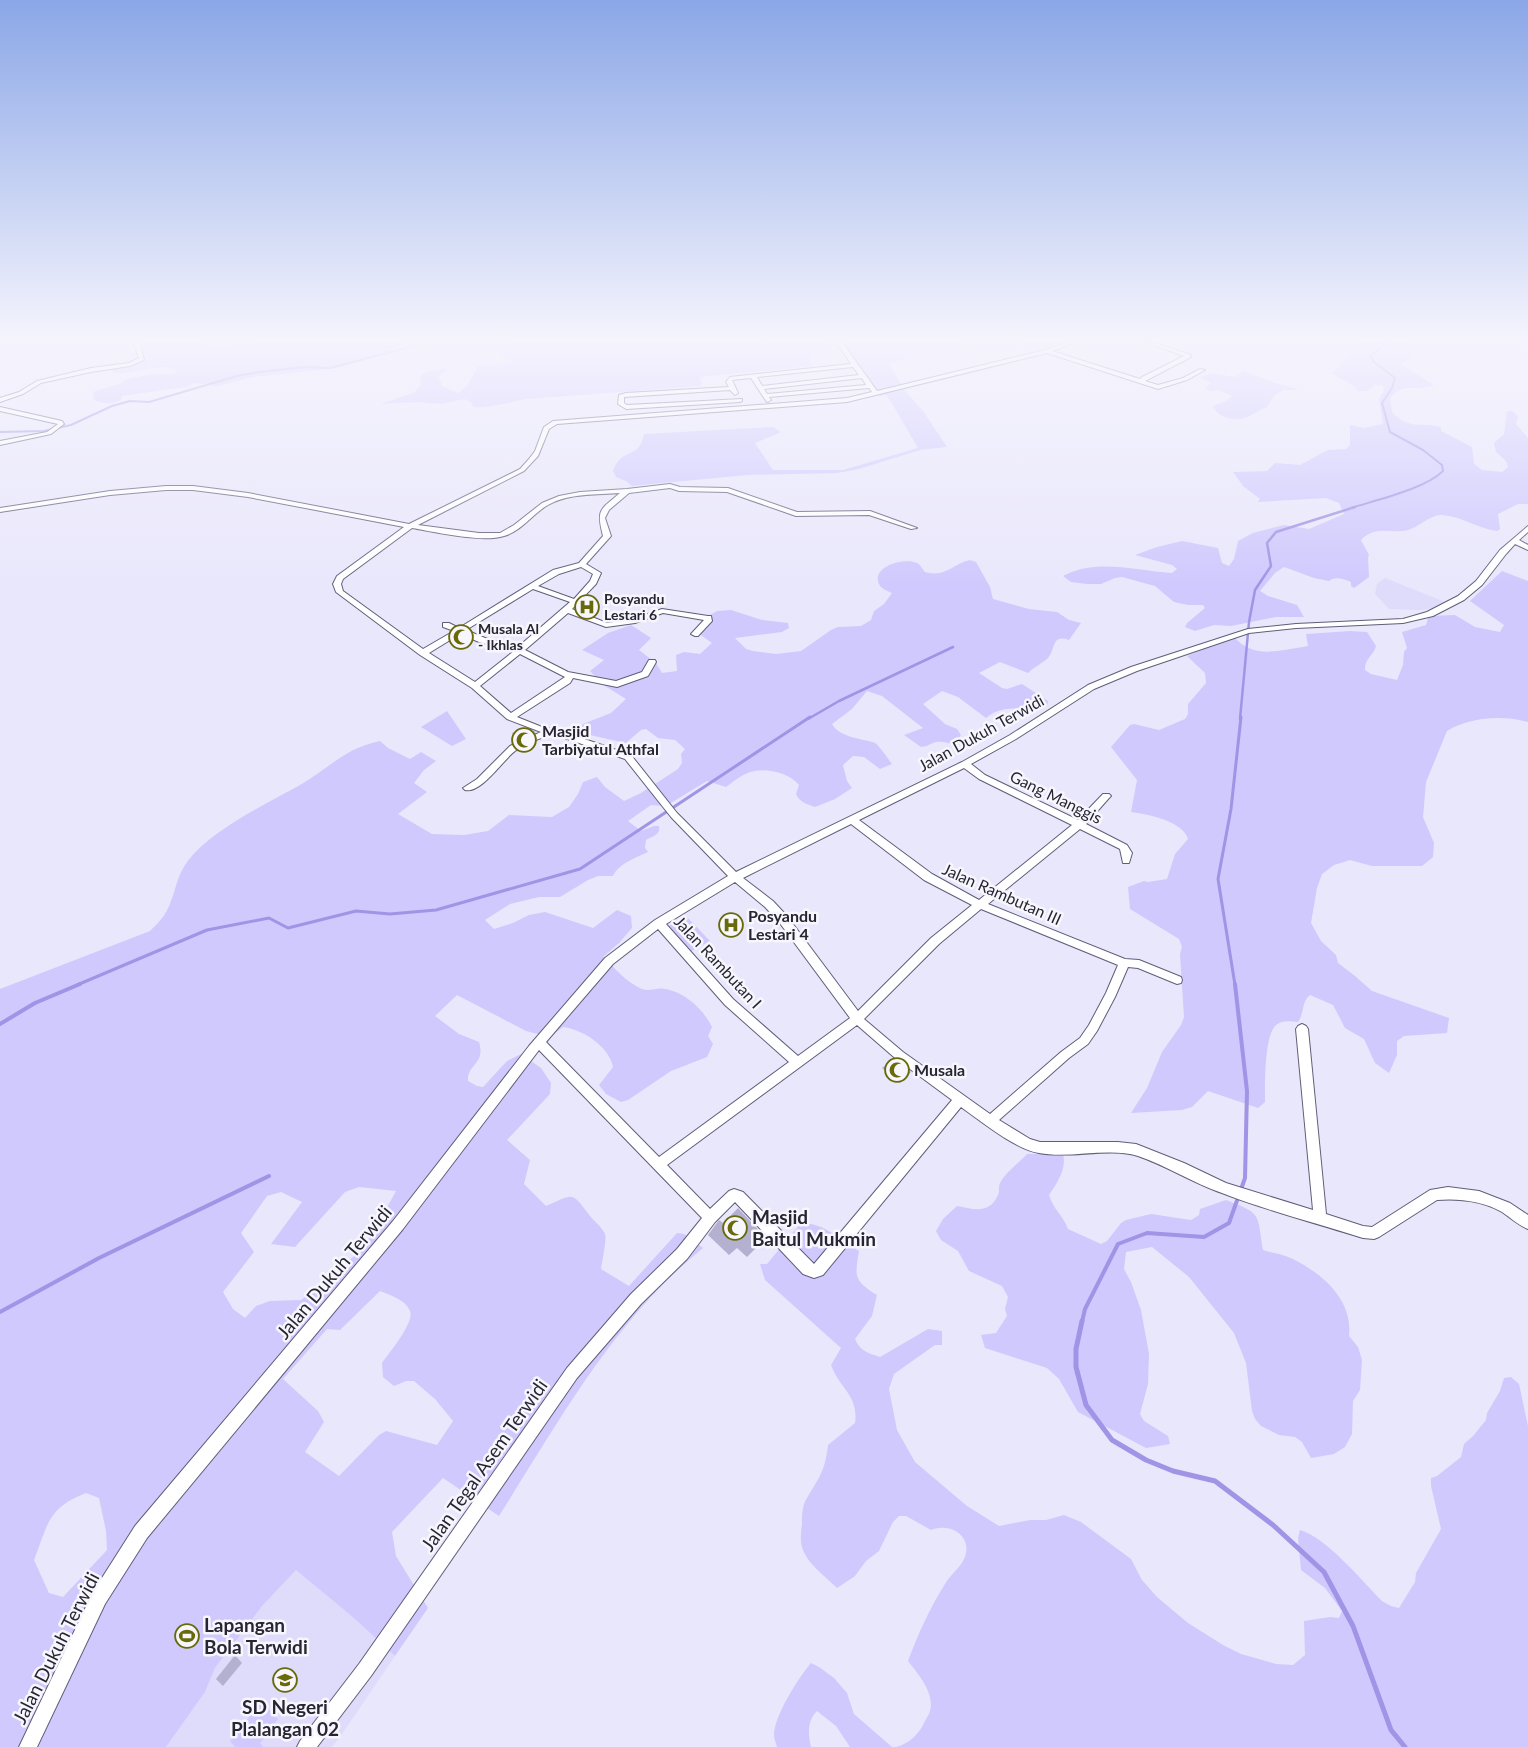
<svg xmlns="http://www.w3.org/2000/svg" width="1528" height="1747" font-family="Lato,sans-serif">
<rect width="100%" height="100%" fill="#e9e7fb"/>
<path fill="#dfdbfb" d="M1385 578 1445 602 1434 608 1421 610 1389 609 1375 594 1377 584Z
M296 1570 355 1619 395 1656 340 1737 332 1747H166L205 1692 215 1668 263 1605Z"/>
<path fill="#d0c9fd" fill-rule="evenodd" d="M143 341H198L205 347 217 349 262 341H412L353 364 329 369 253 377 217 386 196 383 185 387 128 395 122 396V399C115 404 102 404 94 400L93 393 95 391 119 384 126 379 153 374H174L178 371C162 360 131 377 112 372L111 369 130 367 143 362 145 355 142 349Z
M521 341H980L916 354 889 364 905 391 923 411 947 447 920 450 859 469 837 473 747 475 632 486 626 481 616 477 613 471C622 446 639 461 644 434L773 427 781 432 755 443 773 470H843L918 448 890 400 886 395 879 396 875 387 838 342 821 344 822 354 810 358 813 366 700 377 702 386 526 399C512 402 485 409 473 407L471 402 464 399 441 404 418 402 381 404 415 392 421 384 420 377 425 372 447 368V370L439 376 442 386 458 393 467 386 478 366 513 363V361L499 355C502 345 512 343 521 341Z
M1013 341H1068L1042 351Z
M1363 341H1414L1413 347 1418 352 1416 356 1401 364 1434 385C1418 392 1404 381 1390 398L1392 412C1408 430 1420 422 1441 427V431L1472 447 1474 464 1482 470 1502 472 1508 467 1506 461 1496 452 1494 443 1504 434 1507 411H1513L1518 417 1516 424 1528 438V504H1518L1498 514 1500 529 1497 531C1478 529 1462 516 1442 515 1431 514 1419 527 1408 530 1393 534 1375 525 1361 540L1369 555 1368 558 1369 577 1354 588 1351 586V582C1344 579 1335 576 1329 581L1314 578 1284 567 1275 573 1260 591 1268 596 1297 605 1304 617H1276L1231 626 1214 625 1195 631 1185 627 1187 623 1205 608 1203 605H1188L1174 602 1155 586 1122 577 1115 578 1101 584H1087L1071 582 1063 576C1097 558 1136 571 1172 573L1177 569 1172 565 1135 555 1157 547 1182 541 1218 548 1222 563 1229 566 1234 559 1238 541 1253 533 1284 525 1309 529 1344 514 1339 503 1326 498 1258 502 1260 499 1243 486 1233 472 1267 471 1275 463 1300 465 1328 450 1346 449 1350 445V425L1364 428 1383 424 1379 399 1384 391 1383 386 1375 385 1367 391H1358C1351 381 1341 381 1333 373L1347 357V350Z
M1244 371 1272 382 1297 389 1296 390H1283L1274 396 1267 407C1259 410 1253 415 1245 418 1235 421 1216 417 1213 406L1226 401 1232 396 1218 390 1210 391 1205 388 1211 383 1199 377 1213 373 1234 377Z
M970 560 976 562 990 587 993 599 1029 609 1057 612 1069 620 1081 623 1069 640C1051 634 1056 649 1048 658 1043 663 1034 667 1028 673L1000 662 979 673 1002 688 1007 689 1022 684 1045 699 1048 701 1047 706C1026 713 1005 702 986 718L958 697 942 691 923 704 945 724 957 729 961 735C952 750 949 740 936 742 931 743 927 747 921 747L904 735 923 728 882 696 867 691 852 709 832 724C840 738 861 738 875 743 878 744 889 760 892 764L880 769 864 757 853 756 843 765 847 781 852 788 835 799 815 807C807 804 799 802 796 794L799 785C790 773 768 768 754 771 744 773 734 781 726 787L707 781 666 806 651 805 628 821 641 831 654 826H659C661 835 652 836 646 840L645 848 648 852C637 857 618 864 613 876H598L588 880 560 897H539L510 904 485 920 494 929 513 923 529 915 545 912 593 928 617 910 631 916 632 928 619 943 603 957C615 968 627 983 642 989 650 992 657 987 665 989 685 992 704 1010 712 1027L708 1036 713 1044 707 1057 671 1071 628 1100 621 1102 606 1094 599 1085 613 1067C609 1046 582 1029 563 1027L550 1037 526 1031 457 995 435 1016 459 1034 479 1042C486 1064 467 1064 468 1081L477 1086 483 1087 507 1061 521 1054 541 1068 551 1083 550 1094 507 1140 530 1160 524 1184 546 1206C574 1194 571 1190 590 1216 594 1221 602 1227 605 1234 607 1240 602 1261 601 1269L629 1286 677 1233 684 1234 703 1248C614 1320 559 1421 499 1516L443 1478 392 1532 396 1556 428 1608 395 1656 355 1619 296 1570 263 1605 215 1668 205 1692 166 1747H0V989L150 931C154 927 159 922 163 917 174 902 175 880 185 865 207 832 266 804 300 785 331 767 343 749 380 741L388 748 410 759 421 752 436 761 424 770 414 783 427 792 398 814 432 834 464 835 488 831 509 815 552 817 569 807 578 794 583 782 597 777 605 787 624 801 641 793 678 769 682 763 681 754 685 749 675 740 658 738 646 729 641 730 626 743 576 732 583 724 611 713 626 699 605 686 590 671 604 660 582 650 608 633 631 625 651 638 639 650 656 663 662 673 677 671 676 655 684 652 700 654 712 643 698 633 708 616 717 611 731 610 762 620 788 623 789 628 782 632 735 638 746 649 753 651 776 654 801 651 831 630 838 627 861 626 871 620 874 611 884 604 892 593C888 591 881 589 879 584 871 566 905 557 917 563 921 565 922 569 925 572 946 578 952 564 970 560ZM359 1187 396 1191 374 1231 359 1252 301 1300 270 1301 256 1306 245 1318 233 1309 223 1292 254 1252 241 1233 267 1196 281 1192 302 1202 271 1244 295 1247 345 1192ZM380 1291C390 1295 406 1300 410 1311 415 1322 389 1353 382 1363L383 1377 394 1386 406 1381H414L435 1399 453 1421 437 1445 386 1431 379 1435 339 1476 305 1452 324 1422 318 1411 283 1379 327 1329 340 1330ZM86 1493 99 1498 106 1531 107 1550 63 1597 49 1593 34 1560C48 1525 47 1508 86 1493Z
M1502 571 1528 581V722C1502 715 1470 717 1447 731L1426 782 1423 817 1434 843 1433 857 1422 866H1372L1350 860 1334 865 1322 874 1317 888 1311 923 1321 941 1336 955 1338 963 1355 976 1372 991 1449 1018 1447 1033 1404 1036 1397 1041V1055L1389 1073 1375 1063 1364 1039 1345 1028 1333 1005 1310 995C1301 1002 1305 1012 1298 1022 1291 1021 1282 1020 1276 1025 1264 1036 1265 1085 1265 1102L1258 1108 1208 1091 1192 1107 1182 1110 1131 1113 1147 1088 1162 1052 1181 1025 1184 1017 1180 954 1182 947 1179 939 1130 909 1128 887 1144 881 1148 882 1167 879 1175 854 1188 839C1183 821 1147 814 1131 812L1137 780 1111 747 1130 725 1134 724 1159 730 1185 719 1188 714V704L1206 683 1205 673 1187 656 1234 637C1254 660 1281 650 1308 646L1306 634 1350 631 1367 632 1376 646C1374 655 1364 659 1365 670L1371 674 1397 680 1403 665 1404 652 1407 648 1402 632 1426 625 1428 618 1430 616 1455 615 1475 627 1500 632 1504 625 1470 601Z
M447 711 466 739 452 746 421 727Z
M686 916 710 941 690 952 667 927Z
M1027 1154H1063C1067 1169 1057 1183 1049 1195 1053 1209 1062 1214 1068 1229L1101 1244 1107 1241 1121 1223 1126 1220 1151 1214 1191 1220 1199 1215 1200 1209 1226 1200C1262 1214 1257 1212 1263 1250 1272 1253 1284 1254 1293 1259 1323 1274 1353 1300 1349 1336L1358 1347 1362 1360 1360 1390 1353 1401 1352 1434 1345 1447 1334 1454 1311 1458 1302 1442 1295 1437 1279 1435 1261 1426 1255 1419 1252 1411 1246 1363 1234 1333 1189 1277 1152 1247 1126 1252 1124 1269 1131 1282 1141 1310 1149 1354 1148 1384 1140 1414 1144 1421 1168 1436 1170 1444 1146 1448 1078 1412 1059 1379 1047 1368 985 1348 981 1335 996 1333 1007 1316 1005 1309 1008 1297 1002 1286 969 1271 958 1251 941 1240 936 1231 943 1219 957 1206C973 1209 989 1215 998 1195 1000 1191 998 1187 1000 1183 1006 1172 1019 1163 1027 1154Z
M801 1223C822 1222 842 1240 859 1251 855 1276 853 1280 877 1295L872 1316 855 1339C860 1351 868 1353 880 1357L928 1329 942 1331V1345H935L894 1374 889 1389 897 1430 915 1462 967 1506 999 1526 1030 1520H1046L1064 1515 1081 1522 1131 1559 1142 1580 1157 1597 1188 1623 1223 1645 1241 1654 1276 1664 1293 1665 1305 1655 1304 1621 1330 1617 1339 1618 1342 1611 1325 1588 1301 1570 1298 1538 1300 1530C1326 1537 1362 1581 1382 1601L1391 1606 1399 1608 1415 1582 1416 1573 1441 1529 1431 1486V1478L1437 1476 1461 1457 1464 1444 1473 1436 1486 1420 1487 1413 1500 1391 1504 1378 1511 1377 1519 1384 1528 1426V1747H896C908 1744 917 1736 923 1725 925 1720 929 1715 930 1711 935 1693 918 1674 908 1661 918 1634 930 1608 945 1584 950 1575 960 1568 964 1559 974 1537 951 1522 931 1530L906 1516H899L893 1522 879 1551 866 1561 855 1576 837 1588C825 1576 807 1564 802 1547 800 1541 801 1531 802 1524 802 1516 802 1505 807 1498 820 1476 825 1471 828 1445L855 1423C859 1396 840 1389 831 1365L841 1348 765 1280 760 1264H767Z
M811 1663 819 1667 834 1678 847 1693 854 1714 892 1747H850L836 1726 817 1711C807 1721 808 1734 811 1747H777C776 1743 774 1739 774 1735 774 1716 799 1677 811 1663Z
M261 1701 278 1719 260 1743 263 1747H235L230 1741Z"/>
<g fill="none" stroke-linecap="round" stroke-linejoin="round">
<path stroke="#a193e5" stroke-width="2" d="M0 432 44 431 71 425 112 406 130 401 149 402 237 376 259 372 306 367 330 368 406 348 423 341
M1351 508C1376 500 1425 489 1443 471L1442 465 1423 450 1390 432 1382 403 1392 388 1395 378 1374 362 1370 356 1389 341"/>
<path stroke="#a193e5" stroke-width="2.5" d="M808 719 839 701 953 647
M1240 719 1249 622 1255 590 1271 566 1267 543 1276 532 1355 507"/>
<path stroke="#a193e5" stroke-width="3" d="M77 985 207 930 269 918 288 928 356 911 390 914 436 910 580 869 810 717
M1235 985 1218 879 1231 809 1241 717"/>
<path stroke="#a193e5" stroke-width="4" d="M0 1024 35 1003 80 984
M0 1312 99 1258 269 1176
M1082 1322 1085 1309 1118 1244 1147 1233 1204 1237 1229 1223 1245 1178 1247 1091 1235 984"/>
<path stroke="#a193e5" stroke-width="5" d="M1082 1321 1076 1349V1367L1086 1405 1112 1440 1146 1460 1173 1471 1215 1481 1273 1525 1324 1572 1353 1626 1391 1730 1405 1747"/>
</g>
<path fill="#b4b1d0" d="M526 728 536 732 517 741 512 733Z
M893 1059 911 1072 900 1083 882 1068Z
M738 1208 766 1238 747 1257 737 1248 729 1255 708 1235 719 1220 723 1223Z
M235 1655 242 1663 223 1686 216 1679Z"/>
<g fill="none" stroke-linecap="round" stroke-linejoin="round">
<g stroke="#605d78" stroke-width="2">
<path id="street" d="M137 341H142L140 344 144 360 130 366 91 372 41 383 23 394 0 402V398L19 392 37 381 91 368 129 363 139 358 134 344Z
M840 341 842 342 877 391 1045 350 1071 341H1078L1052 351 1140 379 1142 377 1184 356 1143 341H1149L1191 355V357L1145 381 1158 385 1183 378 1200 369 1205 370 1187 380 1158 389 1047 353 847 402 557 424 549 429 538 456 524 471 418 525 479 533H500L514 525 542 503 559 496 580 492 627 489 670 484 680 487 728 488 797 512 870 511 917 528 911 529 869 515 796 516 727 492 679 491 670 488 629 493 609 510 605 518 611 536 586 564 601 573 596 584 572 609 607 623 634 619 662 609 708 616H711L712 621 698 636H695L691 634 704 620 663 613 635 623 606 627 568 613 525 650 568 672 616 681 642 672 649 660H655L656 662 648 676 617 687 573 678 570 683 517 717 542 727 561 731 631 755 677 813 736 872 962 762 1010 735 1088 685 1131 667 1248 629 1296 624 1403 619 1427 612 1458 596 1476 581 1500 550 1528 526V532L1519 540 1528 545V550L1515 544 1506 554 1482 585 1464 600 1433 616 1403 623 1296 628 1249 633 1137 671 1094 689 1016 739 971 764 985 775 1078 820 1103 794H1109L1111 796 1109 798 1086 824 1127 845 1132 853 1129 863H1123L1120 849 1080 829 988 904 1125 959 1139 960 1181 977 1182 980 1181 983 1177 984 1138 968 1128 967 1115 997 1097 1031 1088 1044 1069 1058 999 1120 1030 1139 1040 1142H1118L1136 1144 1184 1163 1226 1183 1313 1210 1296 1029 1298 1026 1302 1024 1306 1026 1308 1029 1326 1214 1363 1226 1372 1227 1430 1190 1448 1187 1479 1191 1510 1203 1528 1215V1229C1518 1225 1511 1218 1502 1212 1483 1201 1458 1198 1437 1200L1379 1237 1374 1239 1363 1238C1316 1223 1268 1211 1222 1193 1193 1183 1167 1166 1138 1156 1109 1147 1069 1159 1039 1153 1015 1149 982 1122 961 1107L823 1275 814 1278 803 1274 735 1202 715 1222 687 1259 641 1304 577 1378 371 1676 317 1747H297L300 1741 359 1664 567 1368 631 1294 677 1249 702 1218 539 1050 403 1229 147 1538 105 1604 37 1747H19L93 1592 135 1526 393 1221 529 1046 605 958 655 920 728 876 671 817 625 759 556 735 551 734C540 739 525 743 515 751 503 760 481 794 465 790L463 788 477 779 510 746 541 732 507 719 472 688 420 655 336 592 333 584 337 576 404 527 248 497 193 490H166L110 495 0 512V508L110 491 166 486H193L248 493 409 524 520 469 529 459 535 451 544 427 553 421 847 398 872 392 869 388 769 397 771 400 768 402 766 401 751 378 732 380 738 393 735 395 730 390 624 397V403L627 405 742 399V401L740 402 626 409 618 404 619 395 626 393 729 387 726 382 730 377 851 364 837 343ZM853 367 859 375 762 386 757 377ZM862 378 866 385 767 394 764 389ZM620 493C600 510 596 509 603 536L579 563 553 570 459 628 449 623H443V627L454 631 423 649 343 591 341 584 343 579 412 528C435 532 482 543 504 536 522 531 532 514 548 505 569 493 596 495 620 493ZM581 567 593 574 590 581 574 599 538 586 559 574ZM533 589 570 602 518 647 485 638 466 630ZM460 634 479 642 514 651 475 682 429 653ZM520 654 565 677 511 713 480 686ZM964 768 979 779 1072 825 979 900 932 874 859 820ZM851 824 924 880 972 905 931 938 858 1011 787 916 773 901 743 878ZM735 882 765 907 779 922 850 1018 798 1056 733 999 666 924ZM981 909 1118 965 1106 993 1089 1025 1080 1038 1061 1052 990 1114 903 1052 864 1019 939 944ZM658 929 725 1005 789 1062 659 1157 546 1042 613 964ZM857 1025 895 1058 952 1100 814 1264 743 1192 734 1189 729 1191 710 1209 667 1165Z
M0 407 62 421 64 424 51 434 0 445V441L47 432 58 424 0 411Z"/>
</g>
<use href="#street" fill="#fff" fill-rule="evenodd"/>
</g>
<linearGradient id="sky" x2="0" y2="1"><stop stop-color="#8ba7e7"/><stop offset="0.58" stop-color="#f5f4fd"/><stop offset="1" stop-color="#f5f4fd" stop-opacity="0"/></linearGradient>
<rect width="1528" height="585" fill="url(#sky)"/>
<defs>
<g id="hospital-ring" transform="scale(1.25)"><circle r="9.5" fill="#f7f6fd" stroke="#686a09" stroke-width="1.5"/><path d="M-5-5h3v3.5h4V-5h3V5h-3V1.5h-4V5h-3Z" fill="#686a09"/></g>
<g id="mosque-ring" transform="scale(1.25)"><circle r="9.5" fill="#f7f6fd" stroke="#686a09" stroke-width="1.5"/><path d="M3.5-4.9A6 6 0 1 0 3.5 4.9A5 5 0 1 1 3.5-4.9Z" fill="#686a09"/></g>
<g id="stadium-ring" transform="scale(1.25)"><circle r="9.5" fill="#f7f6fd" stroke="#686a09" stroke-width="1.5"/><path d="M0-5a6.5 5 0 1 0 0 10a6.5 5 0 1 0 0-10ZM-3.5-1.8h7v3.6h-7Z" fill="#686a09"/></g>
<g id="school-ring" transform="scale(1.25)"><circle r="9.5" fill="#f7f6fd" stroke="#686a09" stroke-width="1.5"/><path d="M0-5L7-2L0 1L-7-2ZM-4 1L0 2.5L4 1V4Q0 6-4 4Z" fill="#686a09"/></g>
</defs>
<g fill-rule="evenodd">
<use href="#hospital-ring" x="587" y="607"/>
<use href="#mosque-ring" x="461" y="637"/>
<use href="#mosque-ring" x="524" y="740"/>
<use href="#hospital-ring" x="731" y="925"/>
<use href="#mosque-ring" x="897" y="1070"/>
<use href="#mosque-ring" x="735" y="1228"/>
<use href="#stadium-ring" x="187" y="1636"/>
<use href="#school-ring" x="285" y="1680"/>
</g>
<g text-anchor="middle" stroke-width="5" stroke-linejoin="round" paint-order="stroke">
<g font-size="14" font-weight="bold" fill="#272531" stroke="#f7f6fd" text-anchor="start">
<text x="604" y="604">Posyandu<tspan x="604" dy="16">Lestari 6</tspan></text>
<text x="478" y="634">Musala Al<tspan x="478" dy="16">- Ikhlas</tspan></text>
</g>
<g font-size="16" font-weight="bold" fill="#272531" stroke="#f7f6fd" text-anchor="start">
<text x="542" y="737">Masjid<tspan x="542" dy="18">Tarbiyatul Athfal</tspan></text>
<text x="748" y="922">Posyandu<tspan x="748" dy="18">Lestari 4</tspan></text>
<text x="914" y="1076">Musala</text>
</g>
<g font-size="16" fill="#272531" stroke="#f7f6fd">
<text transform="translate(981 733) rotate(-29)" y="6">Jalan Dukuh Terwidi</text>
<text transform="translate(1056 797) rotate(26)" y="6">Gang Manggis</text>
<text transform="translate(1002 894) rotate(24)" y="6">Jalan Rambutan III</text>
<text transform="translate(718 962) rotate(47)" y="6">Jalan Rambutan I</text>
</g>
<g font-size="19" font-weight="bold" fill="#272531" stroke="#f7f6fd" text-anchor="start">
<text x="752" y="1224">Masjid<tspan x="752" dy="22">Baitul Mukmin</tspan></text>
<text x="204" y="1632">Lapangan<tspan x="204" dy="22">Bola Terwidi</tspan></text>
<text x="285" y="1714" text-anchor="middle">SD Negeri<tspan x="285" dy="22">Plalangan 02</tspan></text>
</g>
<g font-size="19" fill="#272531" stroke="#f7f6fd">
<text transform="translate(334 1272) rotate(-50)" y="7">Jalan Dukuh Terwidi</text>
<text transform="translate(484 1465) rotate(-55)" y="7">Jalan Tegal Asem Terwidi</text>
<text transform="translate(56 1648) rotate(-63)" y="7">Jalan Dukuh Terwidi</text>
</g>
</g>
</svg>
